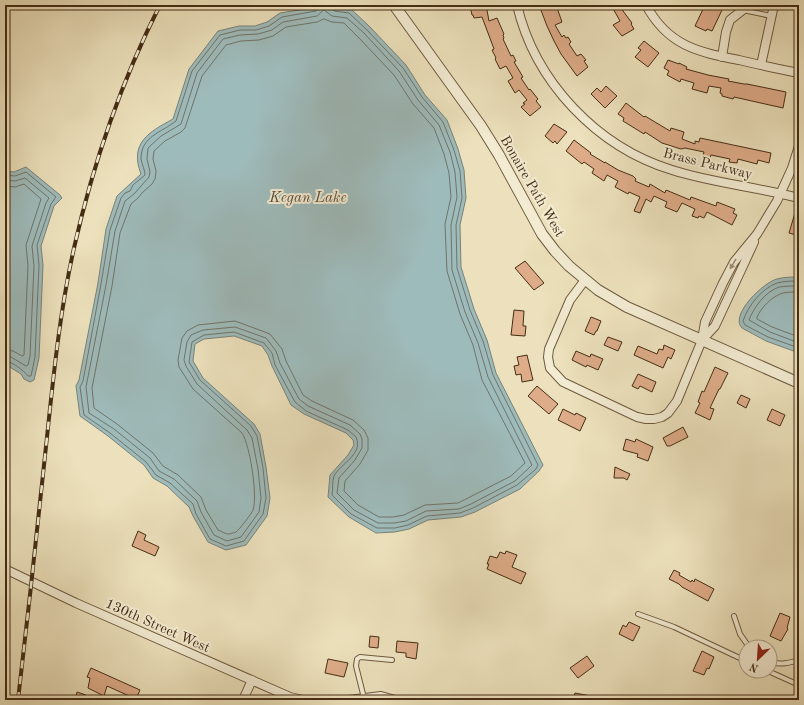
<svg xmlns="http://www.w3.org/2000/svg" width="804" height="705" font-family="'Old Standard TT',serif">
<rect width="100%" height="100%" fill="#ece1bc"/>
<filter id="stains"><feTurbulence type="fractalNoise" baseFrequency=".005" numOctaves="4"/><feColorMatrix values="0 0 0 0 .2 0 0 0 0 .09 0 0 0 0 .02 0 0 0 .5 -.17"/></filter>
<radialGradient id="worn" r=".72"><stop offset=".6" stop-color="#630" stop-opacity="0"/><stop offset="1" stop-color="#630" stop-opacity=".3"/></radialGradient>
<path fill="#9ebbbb" stroke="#7a8278" d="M324 6 351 9 370 27 406 65 425 95 447 120 458 149 464 170 466 198 460 225 461 267 474 309 487 340 496 373 543 465 539 471 520 489 475 512 461 517 428 520 409 529 395 532 376 533 349 517 328 497 330 475 348 455 354 445 353 440 346 433 304 414 291 405 272 366 268 355 262 346 234 336 204 339 195 344 193 361 203 378 254 424 260 434 266 467 270 498 267 516 246 545 226 550 208 542 193 516 189 507 167 486 153 478 144 465 108 436 80 416 76 386 79 380 98 283 106 229 117 196 141 174C129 143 149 132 173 119L189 69 218 31 239 26H255L267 22 280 13Z
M26 167 60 195 62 198 54 206 41 246 43 265 39 358 34 380 30 382 24 379 21 374 5 364V171L14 172Z
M799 277V353L766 341 742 328C729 315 764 282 777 279 784 277 792 277 799 277Z"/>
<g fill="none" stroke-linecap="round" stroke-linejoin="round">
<path stroke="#717468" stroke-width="1" d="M319 5V8L316 11 282 17 269 26 256 30H240L220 35 192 71 176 121C161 133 141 136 141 159 142 165 145 170 145 175L133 185 130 191 125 193 121 198 110 230 101 284 83 381 80 387 84 415 110 433 146 462 156 475 170 483 193 504 196 514 210 539 226 546 244 541 263 514 266 498 263 468 257 436 251 426 200 380 189 362 192 342 204 335 234 332 264 343 272 353 275 365 295 402 306 411 348 430 356 437C364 454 340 464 334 476 332 481 333 490 332 495L351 514 377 528H395L408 525 427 516 460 513 473 508 517 485 536 469 538 465 493 375 483 341 470 310 457 268 456 225 462 198 460 171 454 150 443 122 422 97 403 68 367 30 349 13 334 11 331 8 330 5
M324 10 332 16 347 18 364 33 399 71 418 100 439 125 450 152 455 172 457 197 451 225 452 270 465 312 478 343 488 377 532 465 515 481 471 504 459 509 426 511 406 521 394 523H378L354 510 337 493 339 478 355 460 362 448V439L360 434 350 425 308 406 299 399 280 363 276 351 266 338 235 327 203 330 191 335 187 342 184 360 186 366 197 384 247 430 252 438 258 469 261 498 259 512 241 537 227 541 214 535 201 512 197 501 174 479 159 471 150 458 114 429 89 413 86 387 106 285 115 231 125 201 134 194 149 177 150 172 147 159 148 148 161 136 181 124 197 73 223 39 240 35 258 34 272 30 283 22 317 16Z
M324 19 332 22 344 23 359 38 394 75 413 104 434 128 444 154 449 173 451 197 445 224 447 271 460 314 473 345 482 380 525 463 511 476 468 498 458 503 425 505 404 515 393 517H379L358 505 344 491 345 481 360 464 368 450V438L364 430 353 420 312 401 303 395 286 361 282 349 270 334 235 321 198 325 187 331 182 338 178 360 179 367 193 389 242 433C250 445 258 497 253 510 252 513 239 530 236 532 234 533 230 534 227 534L218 530 206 510 201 497 178 475 163 466 153 453 117 424 94 408 92 388 112 286 120 233 131 204 138 198 142 193 152 184 155 179 156 171 153 159 154 151 165 141 181 132 185 128 202 76 226 45 241 41 259 40 273 36 286 27 317 22Z
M5 175 15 176 26 172 56 197 51 204 37 245 39 265 35 357 31 376H28C23 370 13 362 5 361
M5 180 15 181 25 178 49 198 46 203 32 246 34 266 30 356 28 365 26 366 11 357 5 356
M5 186 15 187 24 184 41 199 26 245 28 266 24 355 22 356 13 351 5 350
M799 281C792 281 784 281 777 283 761 289 748 306 743 321L745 325 768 337 799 348
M799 286C793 286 785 286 779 287 765 292 754 307 749 320L770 332 799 343
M799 292C794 292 788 292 783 293 772 296 761 308 757 317V319L772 327 799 337"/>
</g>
<path fill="#deac89" stroke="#442d14" d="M470 5H486L489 21 497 18 504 34 503 35 504 38 503 39 511 56 513 55 516 61 514 62 523 77 521 78 529 90 530 89 538 99 536 101 541 107 530 116 521 107 525 104 523 103 527 100 519 90 515 93 508 81 513 78 506 66 500 69 495 59 496 58 492 50 494 49 482 17 474 18 473 15H472Z
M539 5H556L562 22 555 25 562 37 564 35 566 38 568 37 571 42 569 44 577 56 581 54 586 60 584 61 588 67 577 76 561 54 554 41 547 26Z
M611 5H621L623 11 632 23 631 24 634 29 622 36 613 25 620 21Z
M705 5H718L717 7 722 10 712 31 707 29 706 31 695 26Z
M644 41 659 53 648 67 635 57 641 50 638 48Z
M668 60 679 64V63L687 67 686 69 708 75 729 79 728 81 744 84H747L786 92 783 108 734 97 733 99 722 96V94L720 93 721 88 709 86 707 93 692 89 694 83 681 79 680 82 667 75 669 71 664 68Z
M606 86 617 96 605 108 591 94 597 88 601 92Z
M626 103 644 117 645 116 670 131 671 128 684 132 682 139 695 144V141L699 142 700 138 771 153 769 163 758 160 757 164 738 159 737 163 729 162 730 159 711 155 710 158 703 156 704 152 685 148 681 149 662 143 645 132 644 134 623 121 624 118 618 114Z
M554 124 567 132 557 144 555 141 553 143 545 136Z
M574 140 591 153 590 154 605 163V162L618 170 633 176 636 179 635 181 649 187 650 184 665 193 666 190 690 200 691 197 716 206 717 202 735 209 733 213 737 215 732 225 707 212 704 218 699 216 698 218 692 216 695 209 682 203 677 212 665 207 667 202 654 196 651 202 646 199 640 213 634 211 640 197 629 192 628 194 615 187 618 181 607 175 604 181 592 173 594 169 584 162 582 164 566 151Z
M797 206H799V236L789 233Z
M525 261 544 283 534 290 515 268Z
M514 310 524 311 523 326H526L525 336 511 335Z
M591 317 601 321 597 331H596L594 335 585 331Z
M608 337 622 342 618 351 604 345Z
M664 345 675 350 671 359 668 357 663 368 634 355 638 346 657 354 659 349 663 350Z
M576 351 590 357 591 354 603 359 598 370 587 365 586 367 572 360Z
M527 355 533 380 522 382 521 374 516 375 514 366 519 365 517 357Z
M715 367 728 373 720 389H719L710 408 714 409 710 420 695 413 700 403 698 402 702 391 704 392Z
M638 374 656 382 652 392 640 386 638 389 632 386Z
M537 386 558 404 549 414 528 396Z
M741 395 750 399 746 408 737 403Z
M563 409 575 415 576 413 586 418 580 431 558 420Z
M772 409 785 415 780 426 767 420Z
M683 427 688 437 670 446H667L663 438Z
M626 439 635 442 636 439 653 447 648 461 637 457 638 454 623 450Z
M615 467 630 474 627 480 624 478H614Z
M138 531 146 535 144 540 159 547 155 556 132 546Z
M506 551 517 555 512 567 526 573 521 584 487 569 489 564H487L490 556 497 558 500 552 505 554Z
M674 570 680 573 679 575 691 582 692 580 694 582 695 579 714 589 708 601 682 587 679 584 669 579Z
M780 613 790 617 787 628 788 629 781 641 770 636Z
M629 622 640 627 633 641 619 634 623 625 626 627Z
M370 636 379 637 378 648 369 647Z
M397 641 418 643 416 659 406 657V653L396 652Z
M702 651 714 657 709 669 707 668 704 675 693 671Z
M587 656 594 666 578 678 570 668Z
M328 659 348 663 344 677 325 673Z
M91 668 140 690 136 699 107 686 104 696 88 688 90 678 87 677Z
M77 692 86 695 85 700H75Z
M575 693 596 697V700H573Z"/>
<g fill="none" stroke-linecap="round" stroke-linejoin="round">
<g stroke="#6e5a3e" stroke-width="6">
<path id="service" d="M743 10 771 16
M638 614 674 627 746 661
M734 616 740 634 749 647
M770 662C781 665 789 663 799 660
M768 671 799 685
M364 698 356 666 357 659 360 657 392 660"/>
</g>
<g stroke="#6e5a3e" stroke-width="10">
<path id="minor" d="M517 5C535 82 597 147 672 170 713 183 757 187 799 198
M646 5C668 46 698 52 739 60 759 65 779 69 799 73
M722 57 726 32 730 20 749 5
M761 65 774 5
M585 280 570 300 549 349 548 357 550 368 563 382 637 417 646 419H654L662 417 668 413 677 401 702 340 705 322 723 283 734 262 757 234 777 201 792 168 799 146
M703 339 715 326 743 266 754 242
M5 569 76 603 290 697 303 700
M243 700 252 680
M349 700 381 696 395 700"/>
</g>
<g stroke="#6e5a3e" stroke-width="12">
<path id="tertiary" d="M394 5 481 126 499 155 542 234 555 251 569 266 598 290 627 307 799 383"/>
</g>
<use href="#service" stroke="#f3ecd3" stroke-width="4"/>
<use href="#minor" stroke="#f3ecd3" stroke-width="8"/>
<use href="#tertiary" stroke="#f3ecd3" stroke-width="10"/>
<g stroke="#442d14" stroke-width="4">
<path id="rail" d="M18 700C27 622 36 543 44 465 52 392 58 319 74 248 93 164 121 82 160 5"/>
</g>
<use href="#rail" stroke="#f3ecd3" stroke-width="2.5" stroke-dasharray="8" stroke-linecap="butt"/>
</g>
<defs><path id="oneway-solid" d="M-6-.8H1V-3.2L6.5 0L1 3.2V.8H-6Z"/></defs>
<use fill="#9c8c74" href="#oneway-solid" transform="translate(733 264) rotate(121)"/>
<g text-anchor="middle" stroke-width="4" stroke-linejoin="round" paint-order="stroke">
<g font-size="14" fill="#442d14" stroke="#f3ecd3">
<text transform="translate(708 163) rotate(14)" y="5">Brass Parkway</text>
<text transform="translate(533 186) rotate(60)" y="5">Bonaire Path West</text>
<text transform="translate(158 625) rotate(24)" y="5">130th Street West</text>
</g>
<g font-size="15" font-style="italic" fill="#5a503e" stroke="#f3ecd3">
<text x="308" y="202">Kegan Lake</text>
</g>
</g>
<rect width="804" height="705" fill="none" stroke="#ece1bc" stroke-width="20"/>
<rect x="6" y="6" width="792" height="693" fill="none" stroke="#442d14" stroke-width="2"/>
<rect x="10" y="10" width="784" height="685" fill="none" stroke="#442d14"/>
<g transform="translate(758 659) rotate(205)"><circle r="19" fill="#f3ecd3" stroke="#ada087"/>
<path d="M0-3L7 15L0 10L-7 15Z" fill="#8f2418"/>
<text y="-6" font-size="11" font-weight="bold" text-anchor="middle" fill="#442d14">N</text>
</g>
<rect width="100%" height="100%" filter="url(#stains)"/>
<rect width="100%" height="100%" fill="url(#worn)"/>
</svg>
